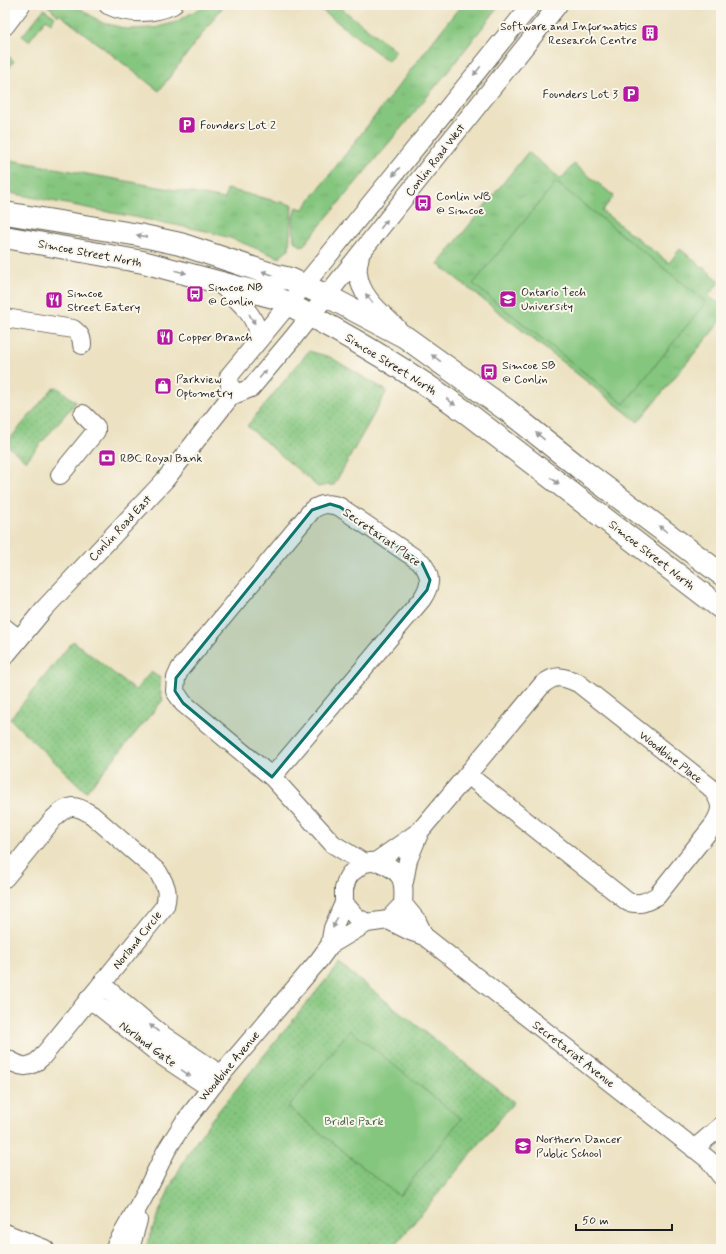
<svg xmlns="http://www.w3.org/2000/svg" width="726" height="1254" font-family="Mynerve,sans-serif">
<defs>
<pattern id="grass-tufts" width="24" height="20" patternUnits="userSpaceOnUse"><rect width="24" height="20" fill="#85c67f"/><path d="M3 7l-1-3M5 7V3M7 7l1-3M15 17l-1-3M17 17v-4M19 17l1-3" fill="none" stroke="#72aa6d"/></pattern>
<pattern id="park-dots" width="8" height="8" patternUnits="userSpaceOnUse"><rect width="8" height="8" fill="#85c67f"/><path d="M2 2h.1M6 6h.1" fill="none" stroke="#72aa6d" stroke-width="1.8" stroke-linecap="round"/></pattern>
</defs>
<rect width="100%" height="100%" fill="#fbf7ec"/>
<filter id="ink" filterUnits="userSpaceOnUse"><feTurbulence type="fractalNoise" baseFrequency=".025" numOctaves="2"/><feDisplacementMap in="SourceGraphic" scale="8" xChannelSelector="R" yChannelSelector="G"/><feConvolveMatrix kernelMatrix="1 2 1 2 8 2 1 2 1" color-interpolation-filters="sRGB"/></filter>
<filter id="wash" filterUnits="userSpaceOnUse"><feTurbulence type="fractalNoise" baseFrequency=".012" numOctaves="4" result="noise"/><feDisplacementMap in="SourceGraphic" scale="16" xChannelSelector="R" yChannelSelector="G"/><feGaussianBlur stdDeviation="0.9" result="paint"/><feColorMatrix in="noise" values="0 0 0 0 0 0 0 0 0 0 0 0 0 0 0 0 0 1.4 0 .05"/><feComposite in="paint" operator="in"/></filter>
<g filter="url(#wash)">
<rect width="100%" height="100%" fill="#ece2c2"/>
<path fill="url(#grass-tufts)" stroke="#50714e" d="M47 5H75L101 22 127 29 155 28 176 22 200 8 203 5H224L159 91 59 14 58 16Z
M315 5H337L396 51 388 61Z
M461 5H500L446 74 304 245 301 246 294 241 293 217 296 207 303 209Z
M44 9 55 17 51 23 46 19 29 41 22 36Z
M7 55 14 61 5 73V57Z
M528 152 561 179 574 164 614 196 602 211 669 263 680 249 720 281 708 296 721 305V321L638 422 438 264Z
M5 159 225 199 227 189 292 205 289 249 285 251 280 258 230 238 206 231 5 192Z"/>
<path fill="url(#park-dots)" stroke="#50714e" d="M309 351 330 357 387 391 334 485H328L318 487 247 426Z
M57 387 76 402 26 461 8 446V441L52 389Z
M73 641 135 690 151 672 160 678V690L163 700 86 792 10 719Z
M339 964 514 1102 392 1249H145L159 1212 173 1181 189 1152 211 1120Z"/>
<path fill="#85c67f" stroke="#50714e" d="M556 182 706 302 624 404 473 284Z
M350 1030 461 1119 399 1196 288 1107Z"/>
</g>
<g filter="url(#ink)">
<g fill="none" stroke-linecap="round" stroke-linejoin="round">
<g stroke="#656156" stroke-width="20">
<path id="minor" d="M108 5C129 15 153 14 173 5
M5 26 21 5
M360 255C359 261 357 268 358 273 360 297 382 313 398 329
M218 282C231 294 258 315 257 335 257 339 254 343 252 347
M5 318 73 329C79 334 82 336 82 345
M231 396 229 376 320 266 531 5
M60 475 96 431V427L83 414
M5 628 19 639
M5 656 44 609 165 480 231 396 251 388 292 339 558 5
M272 777 422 599C431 585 432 577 422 563L340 507C329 503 322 503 312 510L180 669 176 678 175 691 183 703 272 777 333 844 364 863
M377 861 420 831 542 685C555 674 562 676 578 683L710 787C723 803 723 810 712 827L657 896C646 902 641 905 628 902L468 775
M377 861C402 872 405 877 403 904L388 920 367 923 356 917 344 903V889L347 879 350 874 364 863Z
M5 878 54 818C68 804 75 804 92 815L158 872C166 886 169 891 165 906L42 1057C28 1071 21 1067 5 1058
M404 882 408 860 420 831
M403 904 417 921 424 936
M388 920 410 931 424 936 709 1160 721 1176
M330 945 333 928 344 903
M101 984 161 1034 221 1075
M89 998 159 1054 210 1088
M694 1149 721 1126
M5 1233 45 1249
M114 1249 143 1198 166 1151 183 1124 221 1075 319 960 330 945 367 923
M130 1249 138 1220"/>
</g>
<g stroke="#656156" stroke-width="24">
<path id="major" d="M5 213 139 235 180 244 277 276 290 279 327 296 405 337 508 411 581 469 721 574
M5 237 143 262 277 298 288 304C350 336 410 372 467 413L721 608"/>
</g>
<use href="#minor" stroke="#fff" stroke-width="18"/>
<use href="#major" stroke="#fff" stroke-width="22"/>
</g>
<defs><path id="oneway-solid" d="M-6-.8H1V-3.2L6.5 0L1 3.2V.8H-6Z"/></defs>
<g fill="#999">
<use href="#oneway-solid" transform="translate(477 71) rotate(129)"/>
<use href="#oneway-solid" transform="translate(396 172) rotate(129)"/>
<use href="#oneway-solid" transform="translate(384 224) rotate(-52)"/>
<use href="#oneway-solid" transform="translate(142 236) rotate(-169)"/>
<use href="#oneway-solid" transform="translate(181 272) rotate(14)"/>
<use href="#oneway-solid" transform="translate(267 273) rotate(-161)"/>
<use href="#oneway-solid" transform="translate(369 298) rotate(-128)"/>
<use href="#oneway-solid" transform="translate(252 319) rotate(59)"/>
<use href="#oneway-solid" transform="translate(436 358) rotate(-144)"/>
<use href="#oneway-solid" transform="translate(263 374) rotate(-50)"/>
<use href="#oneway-solid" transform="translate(451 402) rotate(36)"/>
<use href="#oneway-solid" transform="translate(540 436) rotate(-141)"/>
<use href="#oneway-solid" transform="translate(555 481) rotate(37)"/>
<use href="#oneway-solid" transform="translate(663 529) rotate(-144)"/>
<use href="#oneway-solid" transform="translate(335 923) rotate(113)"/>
<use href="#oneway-solid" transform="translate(154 1028) rotate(-141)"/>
<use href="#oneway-solid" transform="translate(186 1073) rotate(34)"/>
</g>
</g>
<path fill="#0f766e" fill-opacity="0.2" stroke="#0f766e" stroke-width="3" stroke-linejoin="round" d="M330 504 340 507 422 563 430 580 427 590 272 777 183 703 175 691 176 678 312 510Z"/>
<defs>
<g id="building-square" transform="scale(0.9)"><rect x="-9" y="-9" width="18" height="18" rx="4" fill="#b5179e" stroke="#fbf7ec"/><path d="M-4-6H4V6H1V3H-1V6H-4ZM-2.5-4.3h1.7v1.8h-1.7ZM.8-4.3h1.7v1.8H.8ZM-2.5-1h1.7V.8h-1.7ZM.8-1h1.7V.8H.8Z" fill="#fff"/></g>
<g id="parking-square" transform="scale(0.9)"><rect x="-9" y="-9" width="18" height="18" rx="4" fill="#b5179e" stroke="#fbf7ec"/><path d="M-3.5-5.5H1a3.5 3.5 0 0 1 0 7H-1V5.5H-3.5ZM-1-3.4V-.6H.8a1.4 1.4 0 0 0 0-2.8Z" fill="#fff"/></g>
<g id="bus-square" transform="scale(0.9)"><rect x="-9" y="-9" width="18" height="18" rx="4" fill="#b5179e" stroke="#fbf7ec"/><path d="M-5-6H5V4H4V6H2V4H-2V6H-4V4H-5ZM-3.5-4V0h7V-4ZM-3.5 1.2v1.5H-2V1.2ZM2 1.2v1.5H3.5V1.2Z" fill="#fff"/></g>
<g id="university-square" transform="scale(0.9)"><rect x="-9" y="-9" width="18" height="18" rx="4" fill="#b5179e" stroke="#fbf7ec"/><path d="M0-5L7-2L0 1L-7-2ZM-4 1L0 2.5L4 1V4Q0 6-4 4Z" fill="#fff"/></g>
<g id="restaurant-square" transform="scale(0.9)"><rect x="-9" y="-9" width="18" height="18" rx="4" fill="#b5179e" stroke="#fbf7ec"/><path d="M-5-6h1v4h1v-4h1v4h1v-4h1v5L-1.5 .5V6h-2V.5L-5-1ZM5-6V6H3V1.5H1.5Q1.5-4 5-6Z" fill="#fff"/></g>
<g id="shop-square" transform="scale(0.9)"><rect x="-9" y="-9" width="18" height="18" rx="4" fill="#b5179e" stroke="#fbf7ec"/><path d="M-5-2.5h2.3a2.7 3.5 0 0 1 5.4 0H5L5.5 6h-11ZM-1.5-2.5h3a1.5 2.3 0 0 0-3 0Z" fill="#fff"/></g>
<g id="bank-square" transform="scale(0.9)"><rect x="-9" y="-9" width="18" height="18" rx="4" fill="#b5179e" stroke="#fbf7ec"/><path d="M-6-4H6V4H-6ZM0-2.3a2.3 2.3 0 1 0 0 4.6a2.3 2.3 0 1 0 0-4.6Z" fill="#fff"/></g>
<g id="school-square" transform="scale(0.9)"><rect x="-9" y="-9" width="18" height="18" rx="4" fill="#b5179e" stroke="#fbf7ec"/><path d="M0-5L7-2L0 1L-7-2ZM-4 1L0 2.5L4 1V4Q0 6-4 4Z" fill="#fff"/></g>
</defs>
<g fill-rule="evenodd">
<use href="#building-square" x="650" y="33"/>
<use href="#parking-square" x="631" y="94"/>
<use href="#parking-square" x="187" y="125"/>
<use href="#bus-square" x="423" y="203"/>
<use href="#bus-square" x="195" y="294"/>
<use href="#university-square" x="508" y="299"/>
<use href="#restaurant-square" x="54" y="300"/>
<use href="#restaurant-square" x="165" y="337"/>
<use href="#bus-square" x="489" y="372"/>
<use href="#shop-square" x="163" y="386"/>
<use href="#bank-square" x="107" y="458"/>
<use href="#school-square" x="523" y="1146"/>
</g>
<g text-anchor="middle" stroke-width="4" stroke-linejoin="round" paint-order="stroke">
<g font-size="12" fill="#1c1c1c" stroke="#fbf7ec" text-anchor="start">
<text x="637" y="30" text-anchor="end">Software and Informatics<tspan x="637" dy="14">Research Centre</tspan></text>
<text x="618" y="98" text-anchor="end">Founders Lot 3</text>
<text x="200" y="129">Founders Lot 2</text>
<text x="436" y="200">Conlin WB<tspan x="436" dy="14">@ Simcoe</tspan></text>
<text x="208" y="291">Simcoe NB<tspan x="208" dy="14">@ Conlin</tspan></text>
<text x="521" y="296">Ontario Tech<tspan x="521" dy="14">University</tspan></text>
<text x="67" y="297">Simcoe<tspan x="67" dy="14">Street Eatery</tspan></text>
<text x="178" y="341">Copper Branch</text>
<text x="502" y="369">Simcoe SB<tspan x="502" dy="14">@ Conlin</tspan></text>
<text x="176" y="383">Parkview<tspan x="176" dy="14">Optometry</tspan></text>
<text x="120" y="462">RBC Royal Bank</text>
<text x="536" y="1143">Northern Dancer<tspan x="536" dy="14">Public School</tspan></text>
</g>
<g font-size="12" fill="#1c1c1c" stroke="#fbf7ec">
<text transform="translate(435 160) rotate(-52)" y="4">Conlin Road West</text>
<text transform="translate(90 253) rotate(11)" y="4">Simcoe Street North</text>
<text transform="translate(391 364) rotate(32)" y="4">Simcoe Street North</text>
<text transform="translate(120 528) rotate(-47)" y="4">Conlin Road East</text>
<text transform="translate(382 537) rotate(35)" y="4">Secretariat Place</text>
<text transform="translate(652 555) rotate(38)" y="4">Simcoe Street North</text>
<text transform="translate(671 757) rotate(38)" y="4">Woodbine Place</text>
<text transform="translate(137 940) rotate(-51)" y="4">Norland Circle</text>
<text transform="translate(148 1044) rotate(37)" y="4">Norland Gate</text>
<text transform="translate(574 1054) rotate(38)" y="4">Secretariat Avenue</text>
<text transform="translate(229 1066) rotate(-50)" y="4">Woodbine Avenue</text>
</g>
<g font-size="12" fill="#466044" stroke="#fbf7ec">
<text x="354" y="1125">Bridle Park</text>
</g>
</g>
<rect width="726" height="1254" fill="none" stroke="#fbf7ec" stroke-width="20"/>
<path d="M576 1224v6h96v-6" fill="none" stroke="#1c1c1c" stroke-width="2"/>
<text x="582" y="1224" font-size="12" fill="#1c1c1c" stroke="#fbf7ec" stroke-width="3" paint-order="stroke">50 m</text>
</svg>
